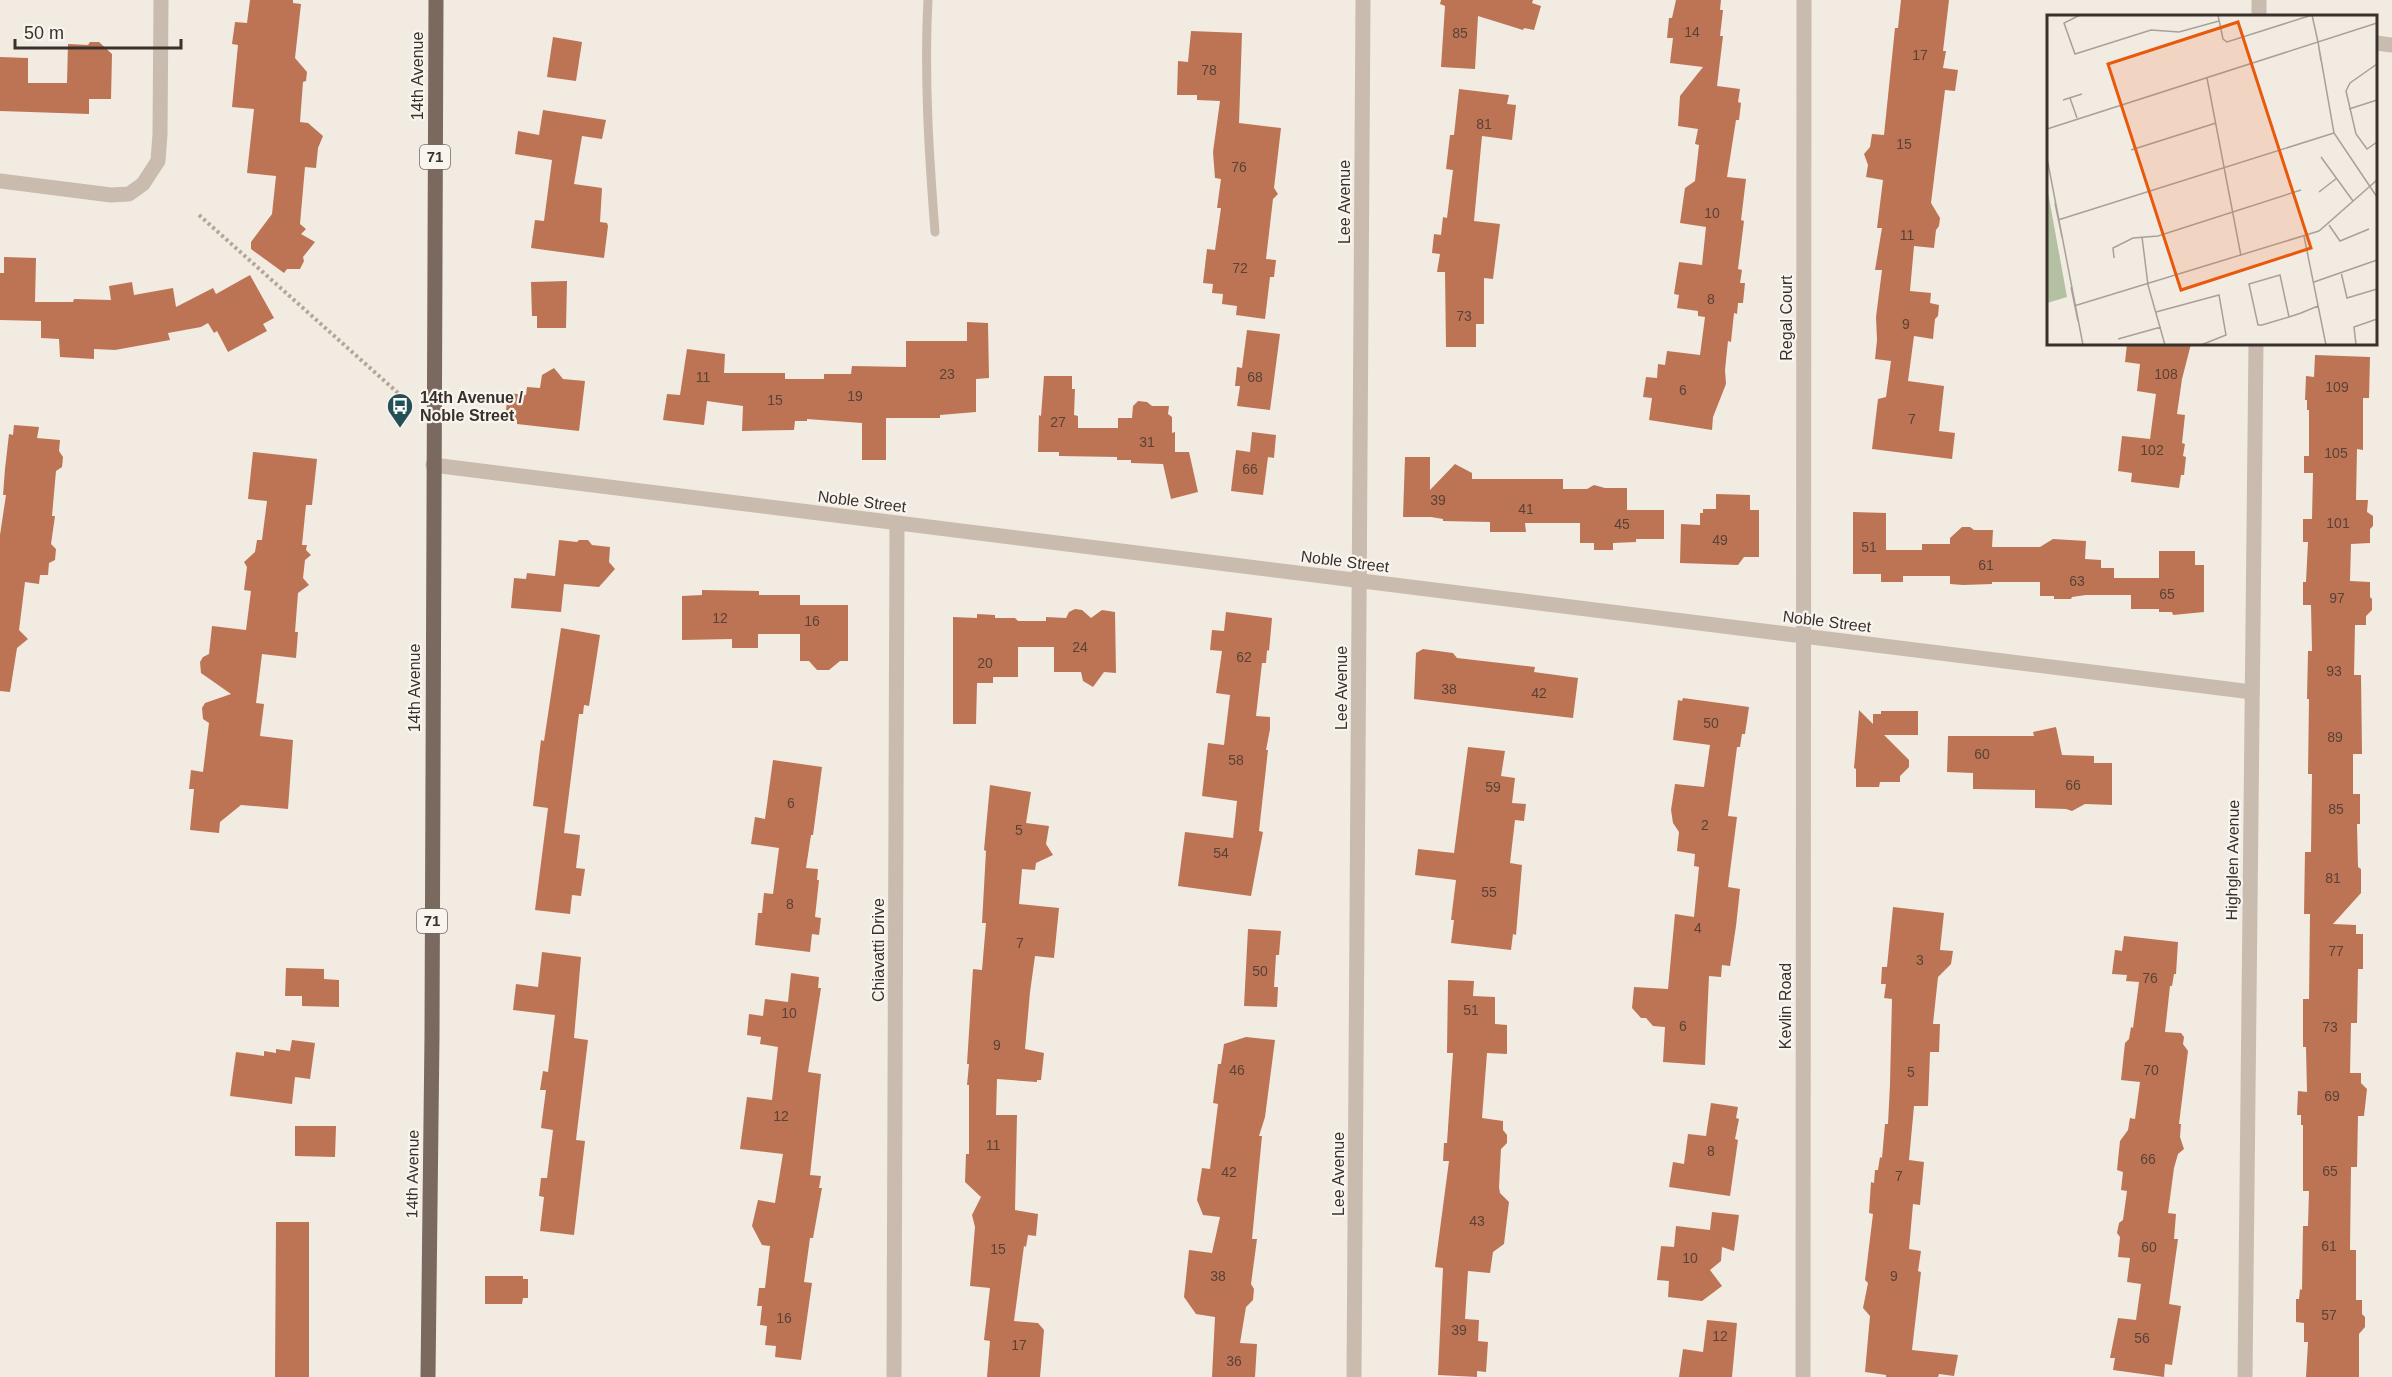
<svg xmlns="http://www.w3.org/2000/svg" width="2392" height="1377" font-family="Helvetica,sans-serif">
<rect width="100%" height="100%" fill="#f2ebe2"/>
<path fill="#bc7455" d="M250 0H293V3L301 4 295 58 307 72 306 81 303 82 300 122 308 123 323 136 318 148 316 168 305 167 300 224 306 229 301 234 315 242 303 257 304 261 300 269H287L284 273 251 249V242L272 214 276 176 247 173 254 109 232 107 238 45 232 44 235 22 247 23Z
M1441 0H1533L1532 3 1541 6 1534 30 1524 28 1523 30 1478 16 1475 69 1441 67 1445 6 1440 4Z
M1676 0H1721L1720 10H1723L1720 36H1723L1717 86 1740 89 1738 102 1741 103 1739 120H1736L1727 177 1746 179 1741 220 1744 221 1738 269 1742 270 1740 283H1745L1743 303H1738L1737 314 1734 313 1731 342 1728 341 1725 370 1726 384 1713 417 1712 430 1649 420 1652 398 1643 397 1646 377 1657 378 1658 364 1665 365 1667 351 1700 355 1705 317 1698 316V311L1677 308 1679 295 1674 294 1679 262 1702 265 1706 227 1680 223 1685 188 1695 181 1699 145 1695 144 1698 129 1678 126 1680 96 1703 67 1670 63 1673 38H1667L1669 18H1672Z
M1901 0H1949L1943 51H1946L1943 68 1958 70 1955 91 1945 90 1931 203 1940 218 1939 226 1936 230 1934 248 1914 246 1910 291 1931 293 1930 303 1939 305 1938 316 1935 319 1933 339 1914 336 1908 381 1944 386 1939 431 1955 433 1952 459 1872 449 1878 399 1886 397 1891 361 1875 359 1877 340 1876 317 1882 270H1875L1882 228H1877L1883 180 1866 177 1868 165 1864 154 1870 147 1872 134 1884 135 1895 28H1898Z
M1191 31 1242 33 1239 123 1281 128 1274 188 1278 194 1273 199 1266 259 1276 260 1274 277H1270L1265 319 1236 315 1237 306 1222 304 1223 294 1212 293 1213 284 1203 283 1207 249 1215 250 1221 208H1217L1221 179 1215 178 1213 152 1220 101 1197 100V95H1177L1178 61 1188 62Z
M553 37 582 42 576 81 547 77Z
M90 42H99L112 54 111 99H89V114L0 111V57L28 58V83H67L68 44 88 45Z
M1459 89 1509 95 1507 104 1516 105 1512 140 1482 136 1474 221 1500 224 1493 279 1484 278V324H1476V347H1446L1445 272H1437L1440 254 1432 253 1434 234 1441 235 1443 217 1447 218 1453 170 1446 169 1450 135H1454Z
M543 110 606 120 602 139 582 136 574 184 602 188 600 222 607 223 608 226 604 258 531 248 535 220 544 221 552 160 515 154 518 131 539 135Z
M4 257 36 258 35 302H73L74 299 111 300 109 286 132 282 134 295 173 288 176 307 213 288 216 294 250 275 274 318 263 324 267 331 228 352 217 331 214 333 208 323 201 327 168 333 170 340 115 350 94 349V359L60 357 59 339 41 338V321L0 320V273H4Z
M567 281 566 328H537V316H532L531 282Z
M967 322 988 323 989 378 976 379V412L940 415V418H886V460H862V423L807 419V421H795L794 430 742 431 743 406 707 401 704 425 663 420 667 394 680 395 687 349 725 354 724 373H785V379H824V374H851L852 366 906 367V341H967Z
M1247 330 1280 334 1270 410 1237 406 1240 386H1235L1237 367 1242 368Z
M2127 344H2191L2182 379 2177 414 2185 415 2182 443 2185 444 2183 456 2186 457 2184 475H2181L2179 488 2131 482 2132 473 2118 471 2122 436 2150 439 2156 394 2137 391 2140 364 2125 362Z
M2315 355 2370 357 2369 398H2363V450L2357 449 2356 500H2368L2367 512 2373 516V526L2370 529V543L2351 544 2350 581 2370 582V597L2372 599V610L2366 616V625H2355L2354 675H2361L2362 754H2353V794H2360V824H2357L2358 867 2361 869V893L2333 924 2356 925V934H2363V969H2358L2357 1023H2351L2350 1073H2361V1083L2367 1089 2364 1116H2358L2357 1167H2351L2350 1250H2356V1300H2362V1314L2365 1317V1327L2359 1334V1377H2306L2308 1342H2304V1323L2296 1322V1299H2299L2300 1289 2302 1290 2303 1226H2308L2309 1191H2303V1125H2301V1115H2297L2298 1091 2307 1092 2306 1047H2303V999H2309L2310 914H2304L2305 852H2311L2312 774H2308L2309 699H2307L2308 651H2312L2311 605H2303V582H2306L2308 542H2303V519H2312L2313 473H2304V456H2309V410H2307V400H2305L2306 376 2314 377Z
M554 368 563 379 585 381 579 431 517 424V420L505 419 508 393 526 395 527 387 540 388 542 375Z
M1044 376H1072V389H1075L1074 415 1078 416V428H1118V418H1132L1133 406 1138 401 1147 402 1152 406H1169L1168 414 1172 417V433L1175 432V452H1189L1198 492 1171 499 1163 464 1131 463V460H1117V457L1059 456V452H1038L1039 415 1041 416Z
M14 425 39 427 37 438 60 440 59 451 63 457 62 467 56 471 52 516H55L51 544 56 549 55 560 49 563 48 575H40L39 584 25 582 19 630 28 639 17 648 10 692 0 691V535L6 495H3L5 469 9 434 13 435Z
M1252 432 1276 435 1274 458 1268 457 1263 495 1231 491 1236 450 1250 452Z
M253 452 317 459 312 505H306L302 545H307L306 550 311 555 305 560 303 578 309 585 298 593 295 632H298L296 658 262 654 256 703 264 704 260 736 293 740 288 809 241 805 220 822 219 833 190 830 194 789H189L191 770 203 772 209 723 203 719 202 708 205 703 231 694 201 673 200 662 203 657 209 654 212 626 246 630 251 591 244 590 247 567 244 562 255 552 257 540H262L267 501 248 499Z
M1405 457H1430V490L1455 464 1472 473V479H1563V489H1587L1594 485 1605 488H1627V510H1664V539H1636V542L1613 543V550H1594V543H1580V523H1525L1526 532H1490V522L1443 521V519L1431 517H1403Z
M1716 494 1750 495V510H1759V557H1744L1738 565 1680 563 1681 524 1700 525V513H1703V509H1716Z
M1853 512 1886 513V550H1922V544H1950V538L1962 527H1970L1974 530H1993L1992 547H2040L2053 539 2086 541 2085 559 2101 560V568H2114V578H2159V551H2195V565H2204V612L2173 615 2172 612H2159V609H2131V595H2086L2072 597 2071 599H2054V596H2040V582H1992V584L1963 585 1950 584V576H1903V582H1881V574H1853Z
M559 540 577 542 579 540H588L592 545 610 547 609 562 615 569 599 587 564 584 561 612 511 608 514 578 526 579 527 573 555 576Z
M702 590 759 591V595H800V605H848V661H840L829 670H817L809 661H800V634H758V648H732V639L682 640V596L702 595Z
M1075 609 1082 610 1091 618 1102 610 1115 612 1116 673 1104 672 1093 687 1083 681 1081 672H1054V647H1018V677H993V683H977L976 724H953V617L977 618V614L995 615V618H1015L1018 621H1046V617L1066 618 1069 612Z
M1226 612 1272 618 1269 651 1267 650 1266 663H1262L1256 716 1270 717V729L1266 750H1268L1259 831 1263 832 1251 896 1178 886 1185 832 1233 838 1237 801 1202 796 1208 743 1224 745 1230 695 1216 693 1222 651 1210 650 1212 630 1224 631Z
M561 628 600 635 589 706 584 705 583 714H579L564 833 580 835 576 868 585 869 581 896 572 895 570 914 535 910 548 808 533 806 541 740 544 741Z
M1423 649 1453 653 1457 658 1535 667 1534 672 1578 678 1573 718 1414 699 1416 653Z
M1683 698 1749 707 1745 734H1742L1740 747H1737L1728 816 1737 817 1728 887 1740 889 1736 926 1730 966 1722 965 1721 977 1709 976 1705 1065 1663 1062 1665 1027 1653 1026 1646 1018H1641L1632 1008 1634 987 1668 989 1675 914 1694 917 1699 867 1694 866 1695 854 1677 851 1679 832 1673 823 1671 810 1675 784 1704 787 1710 745 1673 740 1678 700 1682 701Z
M1859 710 1873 724V714H1881V711H1918V735H1884L1909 760V767L1900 776V782H1880L1879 787H1856V769L1854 768Z
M2056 727 2062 755 2094 756V763H2112V805L2085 804 2072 811 2066 809 2035 808V790L1973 789V773L1947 772 1948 736H2034L2033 732Z
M1468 747 1505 751 1501 776 1515 778 1512 803 1526 804 1524 821 1515 820 1510 863 1522 865 1516 935 1513 934 1511 950 1451 943 1454 920H1451L1456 880 1415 875 1418 849 1454 853Z
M773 760 822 767 813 835H811L806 868 818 869 817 880H819L815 917 821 918 819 935 812 934 810 952 755 945 758 913H762L764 893 773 894 779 848 751 844 755 817 765 819Z
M990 785 1031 792 1026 823 1049 826 1046 844 1053 855 1036 863 1035 870 1022 869 1019 904 1059 908 1054 958 1035 956 1030 992 1025 1049 1044 1053 1041 1080H1037V1082L997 1079 996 1115H1017L1015 1210 1038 1214 1036 1236 1028 1235 1026 1247 1024 1246 1014 1321 1038 1323 1044 1330 1040 1377H987L990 1341 984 1340 990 1288 970 1286 975 1227 972 1215 981 1197 965 1182 966 1154H969V1085H967L969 1064H967L973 969 982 970 986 923H982L986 851 984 850Z
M1893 907 1944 913 1940 950 1953 951 1951 964 1938 977 1933 1024H1940L1939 1052H1930L1928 1106H1914L1909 1160 1924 1162 1920 1205 1913 1204 1909 1249 1921 1251 1918 1271 1921 1272 1912 1350 1958 1355 1954 1376 1939 1374 1938 1377H1886V1375L1865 1372 1870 1316 1863 1308 1868 1283 1865 1280 1873 1214 1869 1213 1871 1182 1874 1183 1875 1170H1878L1880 1157 1882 1158 1885 1124H1888L1890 1084 1892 999 1884 998 1886 984H1881L1882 967H1887Z
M1248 929 1281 931 1279 955H1276L1274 987H1278L1277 1007 1244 1006Z
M2124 936 2178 942 2176 974H2174L2172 986H2170L2165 1032 2181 1033 2184 1037 2183 1044 2188 1051 2179 1124H2181L2180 1137 2184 1149 2178 1154 2174 1168 2168 1213 2176 1214 2174 1239H2178L2169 1304 2181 1306 2172 1365 2165 1364 2164 1377 2113 1370 2115 1358H2110L2118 1318 2136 1320 2141 1284 2127 1282 2130 1258 2118 1257 2120 1237 2117 1233 2119 1223 2123 1220 2127 1191 2121 1190 2123 1172 2117 1170 2120 1141 2128 1130 2130 1118 2135 1119 2140 1082 2121 1080 2125 1043 2129 1039 2131 1027 2133 1028 2139 982 2126 981 2127 975 2112 974 2115 950 2122 951Z
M542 952 581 957 574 1038 588 1040 576 1140 585 1141 574 1235 540 1231 544 1197 539 1196 541 1178H547L553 1130 541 1128 546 1090H540L543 1071 548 1072 555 1015 513 1010 516 984 538 987Z
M286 968 324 969V979L339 980V1007L302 1006V996H285Z
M791 973 819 977 818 988H821L808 1072 821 1074 810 1175 821 1176 819 1188H822L813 1238H810L804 1282 812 1283 801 1360 775 1357 776 1346 765 1345 767 1326 760 1325 762 1306H757L759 1288H765L770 1246 762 1245 752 1226 758 1200 775 1203 783 1154 740 1149 747 1097 772 1100 778 1047 760 1044 761 1037 747 1035 749 1014 763 1016 765 999 788 1002Z
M1448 980 1474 981 1473 996 1495 997V1024L1507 1025V1054L1487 1053 1482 1118 1503 1121V1130L1507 1135V1143L1501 1149 1499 1187 1500 1193 1509 1202 1504 1244 1493 1252 1490 1273 1468 1271 1465 1319 1479 1320 1478 1341 1488 1342 1486 1372 1477 1371V1377L1438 1375 1443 1268 1435 1267 1449 1161H1443L1444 1143H1447L1453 1053H1447Z
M1246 1037 1275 1040 1265 1117 1259 1136H1262L1252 1239H1257L1251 1284 1254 1289 1253 1300 1246 1307 1240 1343 1257 1344 1255 1377H1212L1215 1317 1196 1314 1184 1297 1189 1250 1212 1253 1220 1217 1203 1215 1197 1200 1202 1168 1210 1169 1218 1104 1213 1103 1218 1064H1221L1224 1044Z
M292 1040 315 1043 310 1079 295 1077 292 1104 230 1096 236 1052 264 1056V1051L276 1053V1049L290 1051Z
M1711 1103 1738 1107 1736 1118 1739 1119 1735 1139 1738 1140 1730 1196 1669 1187 1673 1162 1684 1164 1688 1134 1706 1136Z
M295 1126H336L335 1157 295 1156Z
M1712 1212 1739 1215 1734 1251 1722 1247 1721 1261 1710 1270 1722 1286 1702 1301 1668 1297 1669 1281 1657 1280 1661 1246 1674 1247 1676 1226 1710 1230Z
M276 1222H309V1377H275Z
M485 1276H523V1279H528V1298H523L522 1304H485Z
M1707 1320 1737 1323 1732 1377H1679L1683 1349 1703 1352Z"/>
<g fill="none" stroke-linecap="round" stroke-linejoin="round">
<path stroke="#b5a698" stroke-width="4" stroke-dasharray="3 3" stroke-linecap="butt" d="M199 215 398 393"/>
<path stroke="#c9bcae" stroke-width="9" d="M928 0C924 77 929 155 935 232"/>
<path stroke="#c9bcae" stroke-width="15" d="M0 181 111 195 129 194 143 184 158 161 160 134 161 0
M433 465 2252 692
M894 1377 897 523
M1354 1377 1363 0
M1803 1377 1804 0"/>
<path stroke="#c9bcae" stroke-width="15" d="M2259 16V0
M2376 43 2392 45
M2245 1377 2256 344"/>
<path stroke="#79695e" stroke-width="15" d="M428 1377 432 1036 436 0"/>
</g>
<defs>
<g id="bus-pin" transform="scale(1.35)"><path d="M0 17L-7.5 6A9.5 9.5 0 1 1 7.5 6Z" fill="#245157" stroke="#f9f5ee"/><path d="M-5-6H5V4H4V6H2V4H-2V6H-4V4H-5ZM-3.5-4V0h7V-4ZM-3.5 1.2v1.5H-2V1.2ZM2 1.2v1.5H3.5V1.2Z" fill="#fff"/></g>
</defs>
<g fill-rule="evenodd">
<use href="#bus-pin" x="400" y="406"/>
</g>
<g text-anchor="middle" stroke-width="4.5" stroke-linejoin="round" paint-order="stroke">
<g font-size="14" fill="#5a4236">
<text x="1692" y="37">14</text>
<text x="1460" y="38">85</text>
<text x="1920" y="60">17</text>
<text x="1209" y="75">78</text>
<text x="1484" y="129">81</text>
<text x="1904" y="149">15</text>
<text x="1239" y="172">76</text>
<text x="1712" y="218">10</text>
<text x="1907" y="240">11</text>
<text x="1240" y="273">72</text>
<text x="1711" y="304">8</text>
<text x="1464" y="321">73</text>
<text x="1906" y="329">9</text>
<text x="947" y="379">23</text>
<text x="2166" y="379">108</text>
<text x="703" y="382">11</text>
<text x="1255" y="382">68</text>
<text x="2337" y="392">109</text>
<text x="1683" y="395">6</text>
<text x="855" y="401">19</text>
<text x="775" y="405">15</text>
<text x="1912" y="424">7</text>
<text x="1058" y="427">27</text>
<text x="1147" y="447">31</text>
<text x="2152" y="455">102</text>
<text x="2336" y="458">105</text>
<text x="1250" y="474">66</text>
<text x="1438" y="505">39</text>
<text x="1526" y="514">41</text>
<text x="2338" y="528">101</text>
<text x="1622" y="529">45</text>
<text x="1720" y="545">49</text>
<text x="1869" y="552">51</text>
<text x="1986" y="570">61</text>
<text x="2077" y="586">63</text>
<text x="2167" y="599">65</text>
<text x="2337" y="603">97</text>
<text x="720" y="623">12</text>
<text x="812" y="626">16</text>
<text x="1080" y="652">24</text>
<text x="1244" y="662">62</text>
<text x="985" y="668">20</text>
<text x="2334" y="676">93</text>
<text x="1449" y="694">38</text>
<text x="1539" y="698">42</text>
<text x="1711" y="728">50</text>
<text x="2335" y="742">89</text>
<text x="1982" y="759">60</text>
<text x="1236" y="765">58</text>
<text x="2073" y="790">66</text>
<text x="1493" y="792">59</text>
<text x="791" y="808">6</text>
<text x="2336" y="814">85</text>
<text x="1705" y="830">2</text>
<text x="1019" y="835">5</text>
<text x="1221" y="858">54</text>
<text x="2333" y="883">81</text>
<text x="1489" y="897">55</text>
<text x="790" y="909">8</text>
<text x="1698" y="933">4</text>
<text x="1020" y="948">7</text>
<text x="2336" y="956">77</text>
<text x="1920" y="965">3</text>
<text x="1260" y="976">50</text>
<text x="2150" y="983">76</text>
<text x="1471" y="1015">51</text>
<text x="789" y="1018">10</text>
<text x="1683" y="1031">6</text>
<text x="2330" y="1032">73</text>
<text x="997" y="1050">9</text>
<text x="1237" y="1075">46</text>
<text x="2151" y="1075">70</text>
<text x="1911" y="1077">5</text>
<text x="2332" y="1101">69</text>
<text x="781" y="1121">12</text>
<text x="993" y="1150">11</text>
<text x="1711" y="1156">8</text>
<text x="2148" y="1164">66</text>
<text x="2330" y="1176">65</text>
<text x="1229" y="1177">42</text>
<text x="1899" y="1181">7</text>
<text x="1477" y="1226">43</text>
<text x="2329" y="1251">61</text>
<text x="2149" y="1252">60</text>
<text x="998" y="1254">15</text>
<text x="1690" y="1263">10</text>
<text x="1218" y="1281">38</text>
<text x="1894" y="1281">9</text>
<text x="2329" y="1320">57</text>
<text x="784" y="1323">16</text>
<text x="1459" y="1335">39</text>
<text x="1720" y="1341">12</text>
<text x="2142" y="1343">56</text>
<text x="1019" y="1350">17</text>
<text x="1234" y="1366">36</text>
</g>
<g fill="#f9f5ee" stroke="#736c66" stroke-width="1.5">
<rect x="420" y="145" width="30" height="24" rx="4.5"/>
<rect x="417" y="909" width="30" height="24" rx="4.5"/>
</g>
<g font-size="15" font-weight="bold" fill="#39312c">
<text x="435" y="162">71</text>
<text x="432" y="926">71</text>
</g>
<g font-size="16" fill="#39312c" stroke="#f9f5ee">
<text transform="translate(417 76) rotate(-90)" y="6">14th Avenue</text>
<text transform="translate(1344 202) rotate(-90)" y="6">Lee Avenue</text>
<text transform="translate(1786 318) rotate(-90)" y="6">Regal Court</text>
<text transform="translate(862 501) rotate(7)" y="6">Noble Street</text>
<text transform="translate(1345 561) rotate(7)" y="6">Noble Street</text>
<text transform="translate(1827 621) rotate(7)" y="6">Noble Street</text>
<text transform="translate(414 688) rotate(-90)" y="6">14th Avenue</text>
<text transform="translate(1341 688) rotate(-90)" y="6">Lee Avenue</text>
<text transform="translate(2232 860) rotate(-89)" y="6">Highglen Avenue</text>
<text transform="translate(878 950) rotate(-90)" y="6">Chiavatti Drive</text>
<text transform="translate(1785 1006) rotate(-90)" y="6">Kevlin Road</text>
<text transform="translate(412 1174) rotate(-89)" y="6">14th Avenue</text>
<text transform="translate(1338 1174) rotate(-90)" y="6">Lee Avenue</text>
</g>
<g font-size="16" font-weight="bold" fill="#39312c" stroke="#f9f5ee" text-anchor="start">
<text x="420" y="403">14th Avenue /<tspan x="420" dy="18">Noble Street</tspan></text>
</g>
</g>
<g transform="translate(2047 15)">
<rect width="330" height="330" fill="#f2ebe2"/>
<path d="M0 172 20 282 0 288Z" fill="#b4c0a2"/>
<path fill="none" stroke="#a8a199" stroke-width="1.5" d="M33 0 17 8 28 39 104 15 132 17 172 6M171 0 176 24 180 27 265 0M265 0 271 27M271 27 287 118 330 182M271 27 274 46M330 49 303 68 299 76 309 119 320 134 330 127M160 63 194 241M23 83 30 103M16 85 35 79M302 94 330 85M0 114 330 8M84 135 169 108M274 142 306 186M0 143 36 330M272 177 290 163M8 188 15 222M11 205 287 118M282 210 293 226 322 214M257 221 279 330M95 222 101 270 118 330M67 243 66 233 86 223 111 221 254 175M294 257 300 283 330 274M267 267 330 245M24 272 31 306M27 291 272 216 330 165M109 297 172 280 179 320 154 330M242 302 233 260 202 269 211 310H215L242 302 254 298 271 291M71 324 114 312M309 330 307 312 330 304"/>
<path fill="#e8590c" fill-opacity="0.15" stroke="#e8590c" stroke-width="3" d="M191 7 264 233 134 275 61 49Z"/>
<rect width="330" height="330" fill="none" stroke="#39312c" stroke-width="3"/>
</g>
<path d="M15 39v9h166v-9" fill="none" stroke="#39312c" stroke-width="3"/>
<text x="24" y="39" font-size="18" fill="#39312c" stroke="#f9f5ee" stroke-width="4.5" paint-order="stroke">50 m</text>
</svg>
